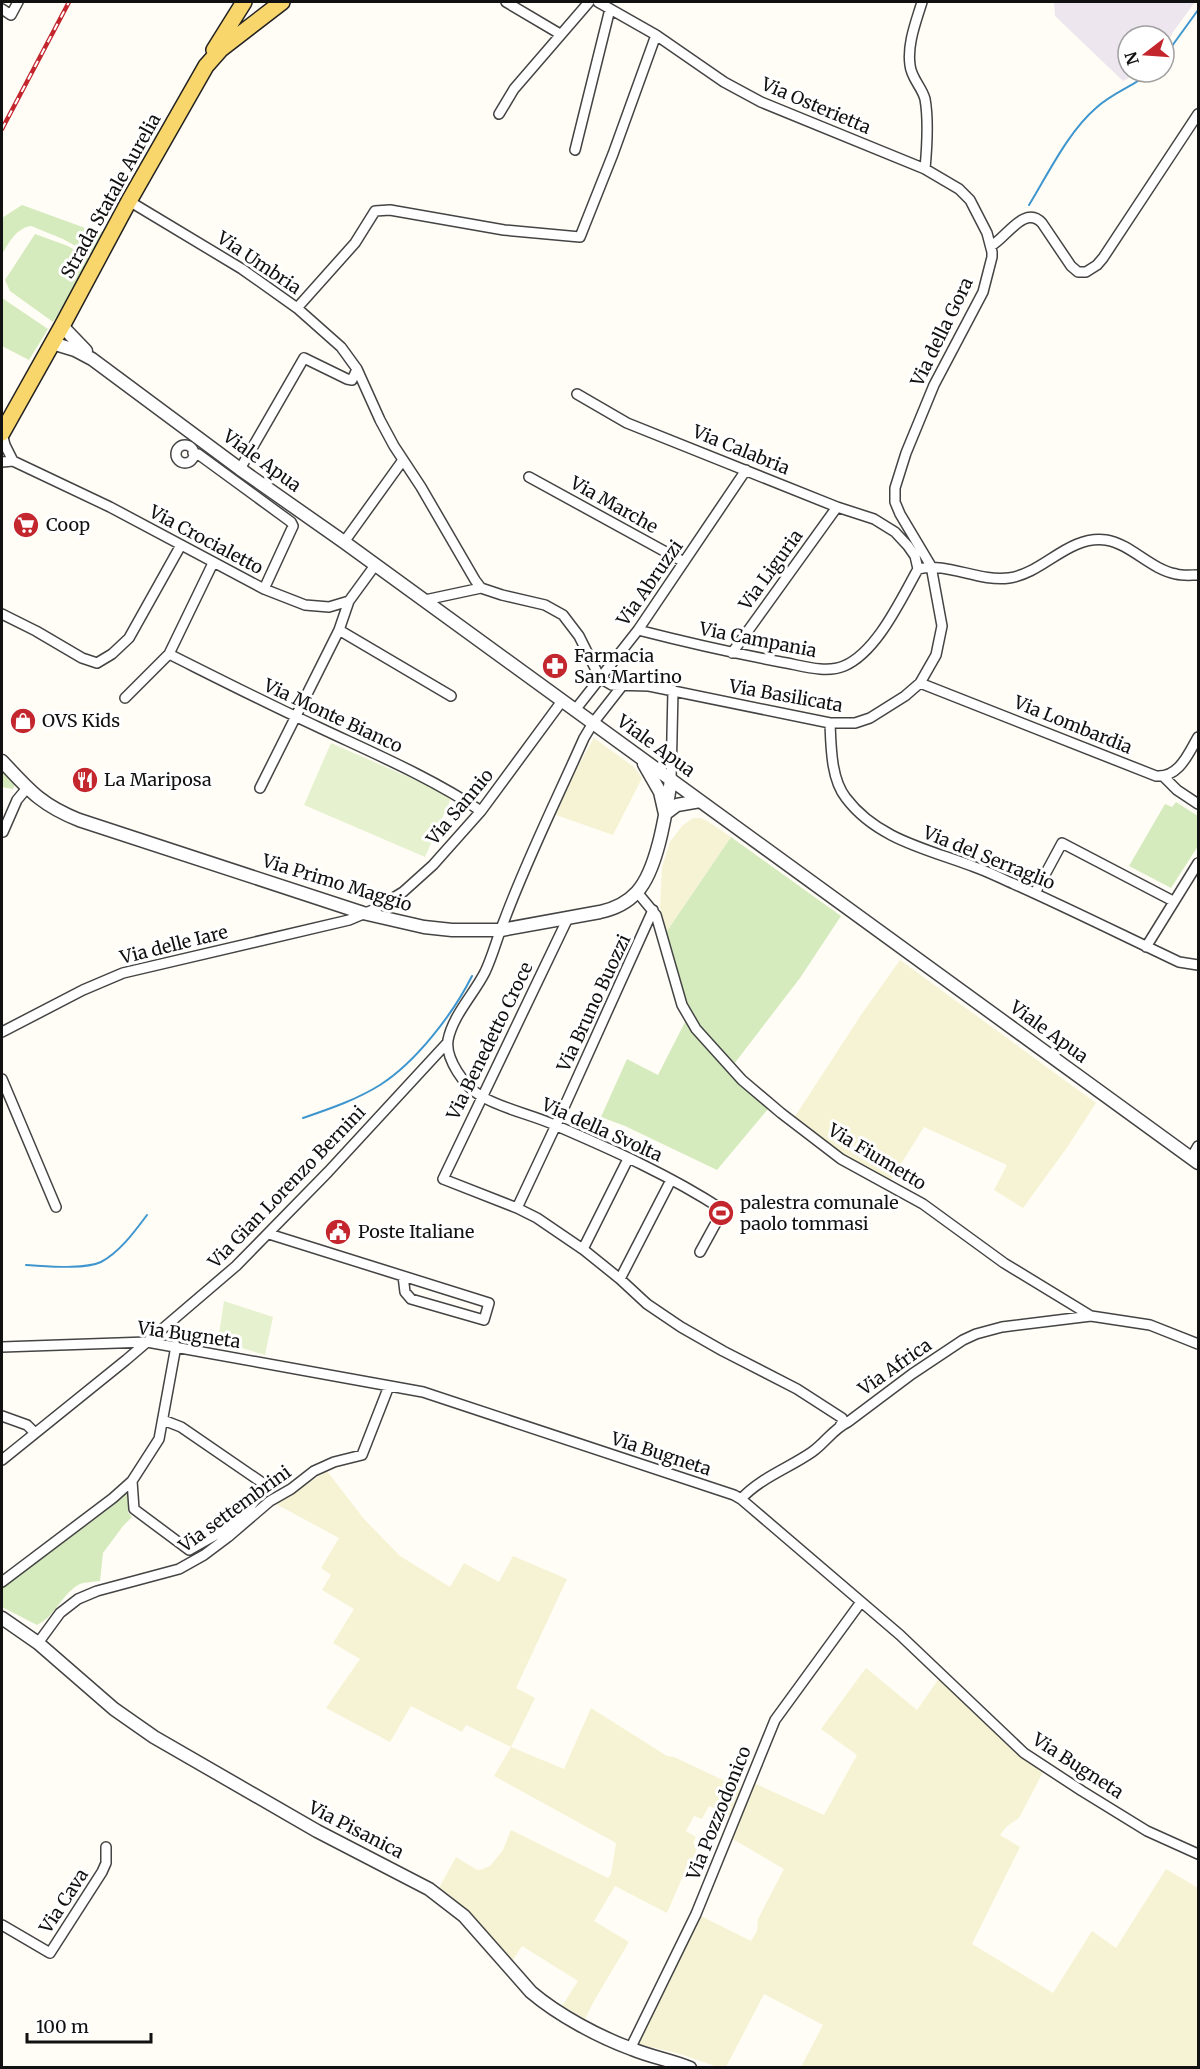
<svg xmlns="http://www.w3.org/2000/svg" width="1200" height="2069" font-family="Merriweather,serif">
<rect width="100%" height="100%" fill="#fffdf5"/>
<path fill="#eee6ef" d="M1054 2H1195L1173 32 1164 50V36H1128V72H1141L1123 81 1055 16Z"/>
<path fill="#f6f3d4" d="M594 738 634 767 642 778 613 835 556 815 575 771Z
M693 818H701L709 822 731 837 665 934 660 907 662 867 670 842 682 826Z
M900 960 1096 1103 1066 1149 1023 1208 994 1190 1007 1165 924 1127 891 1180 862 1166 838 1152 794 1118 861 1015Z
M327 1471 364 1519 400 1556 450 1587 464 1563 499 1582 513 1556 567 1579 516 1688 535 1698 511 1747 564 1769 591 1708 667 1756 674 1757 744 1790 733 1817 709 1806 702 1819 694 1816 686 1831 696 1837 693 1843 697 1848 685 1879 682 1878 667 1913 615 1886 594 1921 629 1942 594 2001 585 2019 562 2006 578 1981 522 1946 512 1961 438 1890 456 1857 477 1870 483 1869 490 1866 503 1850 511 1830 608 1878 611 1874 616 1843 494 1776 511 1747 466 1725 462 1732 411 1706 390 1742 326 1708 360 1659 333 1643 354 1609 322 1590 331 1575 321 1568 339 1538 276 1504Z
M866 1668 917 1710 940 1677 1015 1750 1043 1772 1019 1818 1007 1826 1000 1835 1020 1847 972 1944 1053 1993 1092 1931 1116 1948 1166 1869 1198 1888V2067H801L823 2025 764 1994 726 2067 715 2066 677 2053 637 2044 639 2033 699 1915 751 1941 757 1931 758 1919 784 1869 731 1838 754 1783 824 1815 857 1755 821 1729Z"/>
<path fill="#d5ebbd" d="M22 205 88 229 93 234 97 230 106 234 93 256 63 239 31 226C16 228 9 243 2 254V218Z
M35 234 68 246 91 260 53 322 10 291 5 280Z
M2 298 48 329 29 360 2 346Z
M2 769 15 784 13 789 2 787Z
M1176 802 1198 816V846L1171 888 1129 866 1165 804 1172 807Z
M731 837 841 916 800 978 734 1064 695 1023 682 996 665 934Z
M685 1022 705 1047 768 1109 717 1170 625 1126 601 1117 627 1059 658 1075Z
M128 1489V1512L132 1517 123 1526 103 1553 100 1581C94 1582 85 1582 80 1584 62 1593 55 1617 37 1625L2 1607V1588L112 1506Z"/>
<path fill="#e6f2cf" d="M331 743 452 796 425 857 304 805Z
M224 1301 273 1317 265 1355 218 1341Z"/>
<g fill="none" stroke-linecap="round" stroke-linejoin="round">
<path stroke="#3f96cf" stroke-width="2" d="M1164 57 1198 10
M1029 205C1048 174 1068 132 1096 108 1112 93 1134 86 1151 72
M303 1118C329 1109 356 1100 380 1085 416 1062 453 1014 472 976
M26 1265C47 1266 83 1270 101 1262 120 1252 135 1231 147 1215"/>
<g stroke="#444" stroke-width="12">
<path id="minor" d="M506 2 560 34
M922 2C916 22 907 44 910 65 911 78 922 87 925 99 929 121 927 147 925 169
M2 9 11 15 18 2
M499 114 514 89 589 2
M575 150 610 9
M129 201 242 269 297 308 341 347 357 369 380 420 394 446 421 487 475 580 481 588 502 595 545 605 563 615 579 636 600 678 612 685 649 686 830 723H855L870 718 905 696 920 683 936 655 942 626 931 566 900 514 895 502V488L906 453 934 385 983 292 992 257V252L987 233 970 200 959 189 925 169 761 102 724 82 656 35 598 2
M991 246C1006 238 1025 204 1042 223L1071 266 1078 272H1086L1097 265 1103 258 1198 114
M297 308 355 243 375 211 390 210 504 230 580 237 613 154 656 35
M577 394 627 423 837 507 874 519 895 532 908 546 915 556 918 569
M2 433 5 445 13 461
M176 454a9 9 0 1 1 18 0a9 9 0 1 1-18 0Z
M193 453 198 454 291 522 293 526 264 589
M2 462 13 461 32 470 110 507 264 589 305 605 329 607 349 601 376 564
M240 469 304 358 347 379 352 380 357 369
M529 477 684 562
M344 542 403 460
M425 600 481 588
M2 614 36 631 82 658 97 663 112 654 129 638 181 545
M339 630 451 696
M638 630C685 642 733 653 781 662 800 665 825 674 844 666 877 652 901 599 918 569 948 562 978 582 1009 578 1044 573 1068 535 1106 540 1131 544 1150 569 1176 574 1183 576 1191 575 1198 575
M732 653 837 507
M169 654C219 679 268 704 318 727 373 753 430 777 481 811
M920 683 1156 776C1179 778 1188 754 1198 737
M622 686 593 723 584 738C557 799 527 859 504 921 497 938 493 955 485 972 474 994 453 1015 448 1040 445 1059 465 1087 481 1096 502 1109 534 1115 557 1126 613 1150 671 1176 723 1210L700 1252
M125 698 169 654 213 563
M575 710 638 630 746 470
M830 723C831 747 831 779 846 798 877 839 927 849 972 866 987 871 1000 878 1014 884 1070 909 1124 936 1179 962L1198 965
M1164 777 1177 790 1198 804
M671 780 673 690
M260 788 339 630 349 601
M3 832 17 800 27 788
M637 892 656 915 682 1005 696 1029 742 1080 781 1113 841 1159 923 1204 1004 1263 1091 1316 1150 1325 1198 1344
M1035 893 1062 843 1173 901
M568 918 443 1179 517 1208 537 1218 584 1250 620 1279 647 1304 681 1327 723 1351 797 1389 842 1418 843 1421 840 1426
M1146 947 1198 863
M2 1032 83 990 123 973 349 920 375 909 403 892 433 865 481 811 562 701
M2 1079 56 1207
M1191 1158 1198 1146
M517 1208 556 1125 653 910
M269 1234C342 1257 416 1280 489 1303L484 1320 411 1299 405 1292 403 1276
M583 1249 628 1159
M620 1279 671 1180
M2 1347 147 1342 423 1392 734 1495 741 1499 900 1635 1024 1753 1082 1791 1147 1831 1198 1854
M2 1416 27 1425 35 1433
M2 1460 126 1360 236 1266 328 1172 448 1042
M132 1481 134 1509 189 1550 226 1529 248 1509 267 1486 181 1427 163 1420
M741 1499C760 1478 789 1468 812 1452 825 1443 833 1429 848 1422L912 1374 963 1340 976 1334 1002 1327 1091 1316
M2 1582 113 1498 132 1481 159 1439 176 1346
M38 1643 60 1613 78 1599 97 1591 179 1569 204 1555 228 1537 270 1501 291 1489 314 1471 334 1462 362 1455 389 1386
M2 1925 50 1953 102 1872 106 1863V1847
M630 2049 696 1914 775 1720 861 1602"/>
</g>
<g stroke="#444" stroke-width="15">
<path id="tertiary" d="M62 326 86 351
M52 343 75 350 92 359 240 469 344 542 1198 1163
M2 761C29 790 41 805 79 820L363 913 424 927 452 930H501L600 912C614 909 627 903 637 892 658 869 666 811 671 780
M644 764 660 792 665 814 677 805 700 801
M2 1618 38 1643 114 1709 154 1737 317 1831 429 1889 464 1916 531 1992C558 2015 599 2037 632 2049 651 2057 671 2060 690 2068"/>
</g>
<g stroke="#222" stroke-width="18">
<path id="primary" d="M214 50 244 2
M2 433 62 326 129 201 206 66 221 49 282 2"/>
</g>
<use href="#minor" stroke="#fff" stroke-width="9"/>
<use href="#tertiary" stroke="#fff" stroke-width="12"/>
<use href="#primary" stroke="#f9d66b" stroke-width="15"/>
<g stroke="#c4262e" stroke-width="4.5">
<path id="rail" d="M2 129 69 2"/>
</g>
<use href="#rail" stroke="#fff" stroke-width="2" stroke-dasharray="7" stroke-linecap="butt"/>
</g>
<defs>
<g id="supermarket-disc" transform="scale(1.35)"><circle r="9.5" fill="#c4262e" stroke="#fff"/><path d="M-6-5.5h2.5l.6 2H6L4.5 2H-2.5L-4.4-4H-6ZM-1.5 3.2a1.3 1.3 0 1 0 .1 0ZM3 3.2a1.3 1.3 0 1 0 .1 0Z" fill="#fff"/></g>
<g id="pharmacy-disc" transform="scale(1.35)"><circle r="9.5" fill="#c4262e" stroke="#fff"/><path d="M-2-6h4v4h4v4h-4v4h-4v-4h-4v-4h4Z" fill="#fff"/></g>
<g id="shop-disc" transform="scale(1.35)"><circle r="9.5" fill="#c4262e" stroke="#fff"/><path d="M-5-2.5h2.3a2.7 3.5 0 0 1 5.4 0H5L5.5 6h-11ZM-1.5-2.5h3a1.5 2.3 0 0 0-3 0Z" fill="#fff"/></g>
<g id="restaurant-disc" transform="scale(1.35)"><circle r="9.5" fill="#c4262e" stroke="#fff"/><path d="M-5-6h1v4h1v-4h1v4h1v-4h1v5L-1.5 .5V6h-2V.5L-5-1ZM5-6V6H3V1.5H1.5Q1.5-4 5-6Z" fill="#fff"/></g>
<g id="stadium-disc" transform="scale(1.35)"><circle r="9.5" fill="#c4262e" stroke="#fff"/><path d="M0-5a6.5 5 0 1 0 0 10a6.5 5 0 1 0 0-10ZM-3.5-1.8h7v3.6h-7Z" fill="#fff"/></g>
<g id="civic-disc" transform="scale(1.35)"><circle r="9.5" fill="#c4262e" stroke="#fff"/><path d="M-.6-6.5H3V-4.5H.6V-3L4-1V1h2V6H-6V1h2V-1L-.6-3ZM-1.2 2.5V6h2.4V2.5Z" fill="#fff"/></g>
</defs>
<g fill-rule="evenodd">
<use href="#supermarket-disc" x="26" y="525"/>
<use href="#pharmacy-disc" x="555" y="666"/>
<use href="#shop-disc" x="23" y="721"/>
<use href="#restaurant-disc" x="85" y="780"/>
<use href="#stadium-disc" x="721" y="1213"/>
<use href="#civic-disc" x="338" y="1232"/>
</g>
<g text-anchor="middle" stroke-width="6" stroke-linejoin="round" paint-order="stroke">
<g font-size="18" fill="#111" stroke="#fff">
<text transform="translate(816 106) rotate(23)" y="6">Via Osterietta</text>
<text transform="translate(111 196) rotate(-61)" y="6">Strada Statale Aurelia</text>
<text transform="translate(259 263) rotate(34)" y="6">Via Umbria</text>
<text transform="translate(942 332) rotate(-64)" y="6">Via della Gora</text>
<text transform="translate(741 450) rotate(22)" y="6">Via Calabria</text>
<text transform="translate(262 461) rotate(36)" y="6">Viale Apua</text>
<text transform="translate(614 505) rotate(29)" y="6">Via Marche</text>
<text transform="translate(206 540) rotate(28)" y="6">Via Crocialetto</text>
<text transform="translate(771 570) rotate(-54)" y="6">Via Liguria</text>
<text transform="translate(650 583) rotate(-55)" y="6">Via Abruzzi</text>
<text transform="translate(758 640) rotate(11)" y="6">Via Campania</text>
<text transform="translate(786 696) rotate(10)" y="6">Via Basilicata</text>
<text transform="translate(333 716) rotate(25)" y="6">Via Monte Bianco</text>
<text transform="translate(1073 725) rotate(22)" y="6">Via Lombardia</text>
<text transform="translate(656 746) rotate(36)" y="6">Viale Apua</text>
<text transform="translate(460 807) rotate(-50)" y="6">Via Sannio</text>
<text transform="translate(989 858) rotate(22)" y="6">Via del Serraglio</text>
<text transform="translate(337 883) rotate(17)" y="6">Via Primo Maggio</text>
<text transform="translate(174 945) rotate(-14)" y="6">Via delle Iare</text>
<text transform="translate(594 1003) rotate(-65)" y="6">Via Bruno Buozzi</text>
<text transform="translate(1049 1032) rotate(36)" y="6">Viale Apua</text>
<text transform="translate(490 1041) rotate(-64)" y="6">Via Benedetto Croce</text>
<text transform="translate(602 1130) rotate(24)" y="6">Via della Svolta</text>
<text transform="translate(877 1157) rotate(31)" y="6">Via Fiumetto</text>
<text transform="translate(287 1187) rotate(-46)" y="6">Via Gian Lorenzo Bernini</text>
<text transform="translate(189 1335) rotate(8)" y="6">Via Bugneta</text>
<text transform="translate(895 1367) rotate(-35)" y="6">Via Africa</text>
<text transform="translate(661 1454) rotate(18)" y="6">Via Bugneta</text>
<text transform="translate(235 1509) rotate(-36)" y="6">Via settembrini</text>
<text transform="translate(1078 1766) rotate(33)" y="6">Via Bugneta</text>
<text transform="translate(719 1813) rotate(-68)" y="6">Via Pozzodonico</text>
<text transform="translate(356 1830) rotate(27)" y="6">Via Pisanica</text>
<text transform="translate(64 1901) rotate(-57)" y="6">Via Cava</text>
</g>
<g font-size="18" fill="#111" stroke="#fff" text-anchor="start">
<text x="46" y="531">Coop</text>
<text x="574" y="662">Farmacia<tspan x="574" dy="21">San Martino</tspan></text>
<text x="42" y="727">OVS Kids</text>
<text x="104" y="786">La Mariposa</text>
<text x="740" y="1209">palestra comunale<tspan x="740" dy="21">paolo tommasi</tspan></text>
<text x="358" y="1238">Poste Italiane</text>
</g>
</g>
<rect width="1200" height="2069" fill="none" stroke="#111111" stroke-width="6"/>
<g transform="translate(1146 54) rotate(253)"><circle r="28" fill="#ffffff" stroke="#a0a0a0" stroke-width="1.5"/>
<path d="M0-4.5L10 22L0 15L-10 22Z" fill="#c4262e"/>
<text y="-9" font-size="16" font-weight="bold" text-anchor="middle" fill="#111111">N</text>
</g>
<path d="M27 2033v9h124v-9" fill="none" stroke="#111111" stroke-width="3"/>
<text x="36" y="2033" font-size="18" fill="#111111" stroke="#ffffff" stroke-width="4.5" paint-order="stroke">100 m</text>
</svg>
